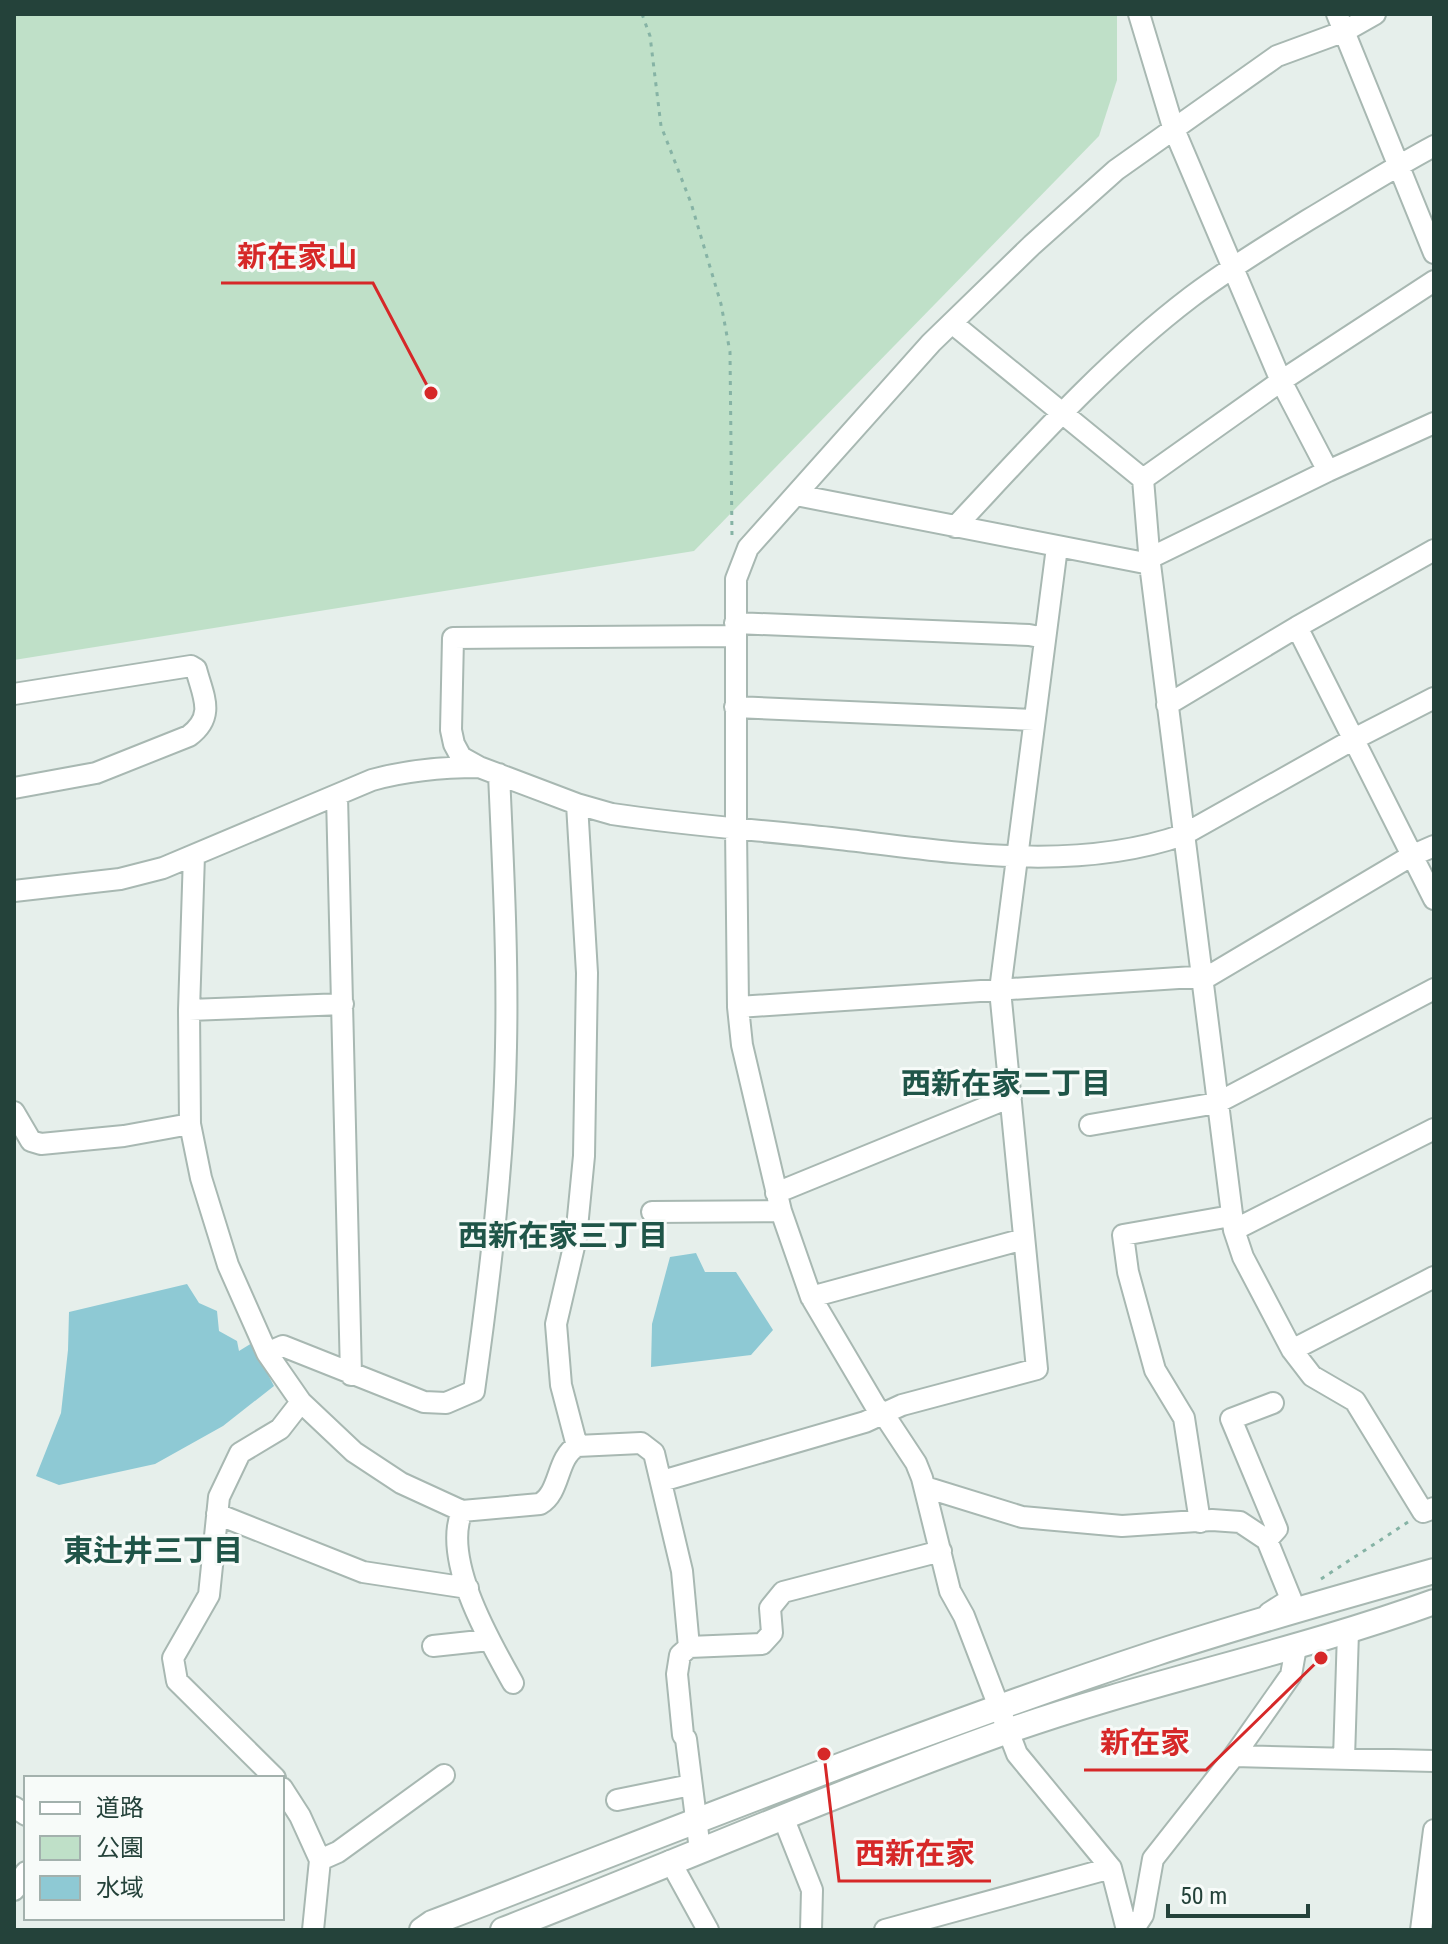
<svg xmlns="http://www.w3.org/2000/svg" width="1448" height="1944" font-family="'Roboto Condensed','Noto Sans JP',sans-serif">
<rect width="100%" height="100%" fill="#e6efeb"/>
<path fill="#bfe0c8" d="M14 14H1117V80L1099 136 694 551 14 660Z"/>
<path fill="#8ec9d4" d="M696 1253 705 1272H736L773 1330 751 1355 651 1367 652 1324 670 1257Z
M187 1284 199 1303 217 1311 219 1331 237 1341 239 1351 252 1343 274 1386 223 1426 155 1464 59 1485 36 1476 61 1413 68 1350 69 1312Z"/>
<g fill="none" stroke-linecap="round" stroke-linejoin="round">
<path stroke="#8ec9d4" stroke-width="6" d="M1433 1930 1434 1921"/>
<g stroke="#a8b8b2" stroke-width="24">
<path id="minor" d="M1139 14 1173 127 1281 381 1328 471
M1337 14 1434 253
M952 323 1143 479 1150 564 1234 1230 1243 1257 1292 1350 1312 1376 1355 1401 1423 1512 1434 1508
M1143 479 1281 381 1434 281
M796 495 1150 564
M955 527C1030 447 1103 364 1191 297 1228 269 1268 245 1308 220 1350 195 1391 169 1434 146
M1150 558 1328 471 1434 423
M735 623 1029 635 1045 638
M1297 627 1434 899
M735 636 453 638 451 730 454 744 461 757 479 767 577 804 612 814C684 825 758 830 831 838 946 851 1070 874 1183 835L1354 739 1434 698
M14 694 191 666 196 669C203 696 216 716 189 736L96 773 14 788
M1167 705 1297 627 1434 550
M735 707 1034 720
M337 796 351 1375
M194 855 189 1010 190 1124 201 1178 228 1265 267 1353 301 1402 354 1452 401 1483 462 1511 540 1504C561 1492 556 1458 577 1446L641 1443 654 1453 682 1571 689 1647 680 1655 677 1674 683 1735 686 1739 700 1850
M14 891 120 879 163 868 372 780C408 770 441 767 479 767
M738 1007 1209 976 1411 856 1434 846
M189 1010 343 1004
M14 1112 31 1141 41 1144 124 1136 190 1124
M1090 1125 1217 1103 1434 989
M776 1193 1011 1097
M652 1212 781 1211
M1234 1230 1434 1129
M811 1297 1024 1239
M1292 1350 1434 1277
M267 1353 283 1346 424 1402 446 1403 474 1391C490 1277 504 1161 506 1047 508 956 503 865 499 774
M577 1446 561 1385 556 1324 576 1238 584 1156 587 973 577 804
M662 1481 865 1422 902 1405 1037 1369 1000 990 1057 547
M925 1487 1022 1517 1122 1526 1212 1520 1240 1522 1267 1540 1291 1599 1269 1613
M462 1511C442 1560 489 1640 513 1683
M217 1514 363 1572 468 1588
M1200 1522 1184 1418 1155 1370 1128 1272 1123 1235 1231 1216
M1267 1540 1277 1529 1231 1419 1273 1403
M433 1646 489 1640
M689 1647 762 1644 772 1633 770 1608 783 1592 941 1551
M1234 1756 1434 1761
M1344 1758 1348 1632
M275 1778 177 1681 173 1658 209 1595 219 1497 240 1453 280 1429 301 1402
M282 1788 300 1816 320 1860 313 1930
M617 1800 691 1785
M14 1807 26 1815
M783 1817 812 1890 811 1930
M320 1860 338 1852 444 1775
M670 1861 708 1930
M14 1890 26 1872
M885 1930 1111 1868
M1127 1930 1111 1868 1017 1754 964 1616 950 1591 922 1478 916 1463 883 1413 876 1407 811 1297 781 1211 742 1045 738 1007 736 828V579L748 548 931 343 1032 245 1116 170 1277 56 1345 31 1375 14
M1133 1930 1143 1915 1153 1859 1234 1756 1291 1675 1296 1647
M1421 1930 1434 1830"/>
</g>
<g stroke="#a8b8b2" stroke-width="28">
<path id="tertiary" d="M422 1930 432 1923C673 1831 911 1734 1156 1653 1248 1623 1341 1597 1434 1571
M503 1930C670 1865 835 1793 1005 1732 1146 1682 1293 1653 1434 1602"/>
</g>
<path stroke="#86b3a5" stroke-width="3" stroke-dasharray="4 6" stroke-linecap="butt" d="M642 14 650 36 661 126 691 203 721 304 730 352 732 537
M1321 1579 1408 1522"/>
<use href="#minor" stroke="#fff" stroke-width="20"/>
<use href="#tertiary" stroke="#fff" stroke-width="24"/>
</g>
<g text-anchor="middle" stroke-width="6" stroke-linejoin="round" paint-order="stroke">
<g font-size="30" font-weight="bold" fill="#1f5548" stroke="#f7fbf9">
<text x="1006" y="1094">西新在家二丁目</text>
<text x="563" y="1246">西新在家三丁目</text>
<text x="153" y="1561">東辻井三丁目</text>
</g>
</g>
<path fill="none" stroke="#d62828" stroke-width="3" d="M431 393L373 283H221M1321 1658L1206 1770H1084M824 1754L839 1881H991"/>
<g fill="#d62828" stroke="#f7fbf9" stroke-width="3">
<circle cx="431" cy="393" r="8"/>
<circle cx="1321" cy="1658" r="8"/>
<circle cx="824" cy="1754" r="8"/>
</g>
<g font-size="30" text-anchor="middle" font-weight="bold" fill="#d62828" stroke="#f7fbf9" stroke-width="6" stroke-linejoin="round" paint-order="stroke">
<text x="297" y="267">新在家山</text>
<text x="1145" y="1753">新在家</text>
<text x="915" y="1864">西新在家</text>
</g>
<rect width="1448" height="1944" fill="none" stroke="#24423a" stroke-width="32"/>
<rect x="24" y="1776" width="260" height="144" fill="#f7fbf9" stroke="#a3b1ad" stroke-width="2"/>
<rect x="40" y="1802" width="40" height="12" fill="#ffffff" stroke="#a3b1ad" stroke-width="2"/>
<text x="96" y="1816" font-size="24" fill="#24423a">道路</text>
<rect x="40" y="1836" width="40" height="24" fill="#bfe0c8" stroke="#a3b1ad" stroke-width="2"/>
<text x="96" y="1856" font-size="24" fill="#24423a">公園</text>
<rect x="40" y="1876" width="40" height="24" fill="#8ec9d4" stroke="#a3b1ad" stroke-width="2"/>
<text x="96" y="1896" font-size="24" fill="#24423a">水域</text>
<path d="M1168 1904v12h140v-12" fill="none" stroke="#24423a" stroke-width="4"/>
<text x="1180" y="1904" font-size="24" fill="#24423a" stroke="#f7fbf9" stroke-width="6" paint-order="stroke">50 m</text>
</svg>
